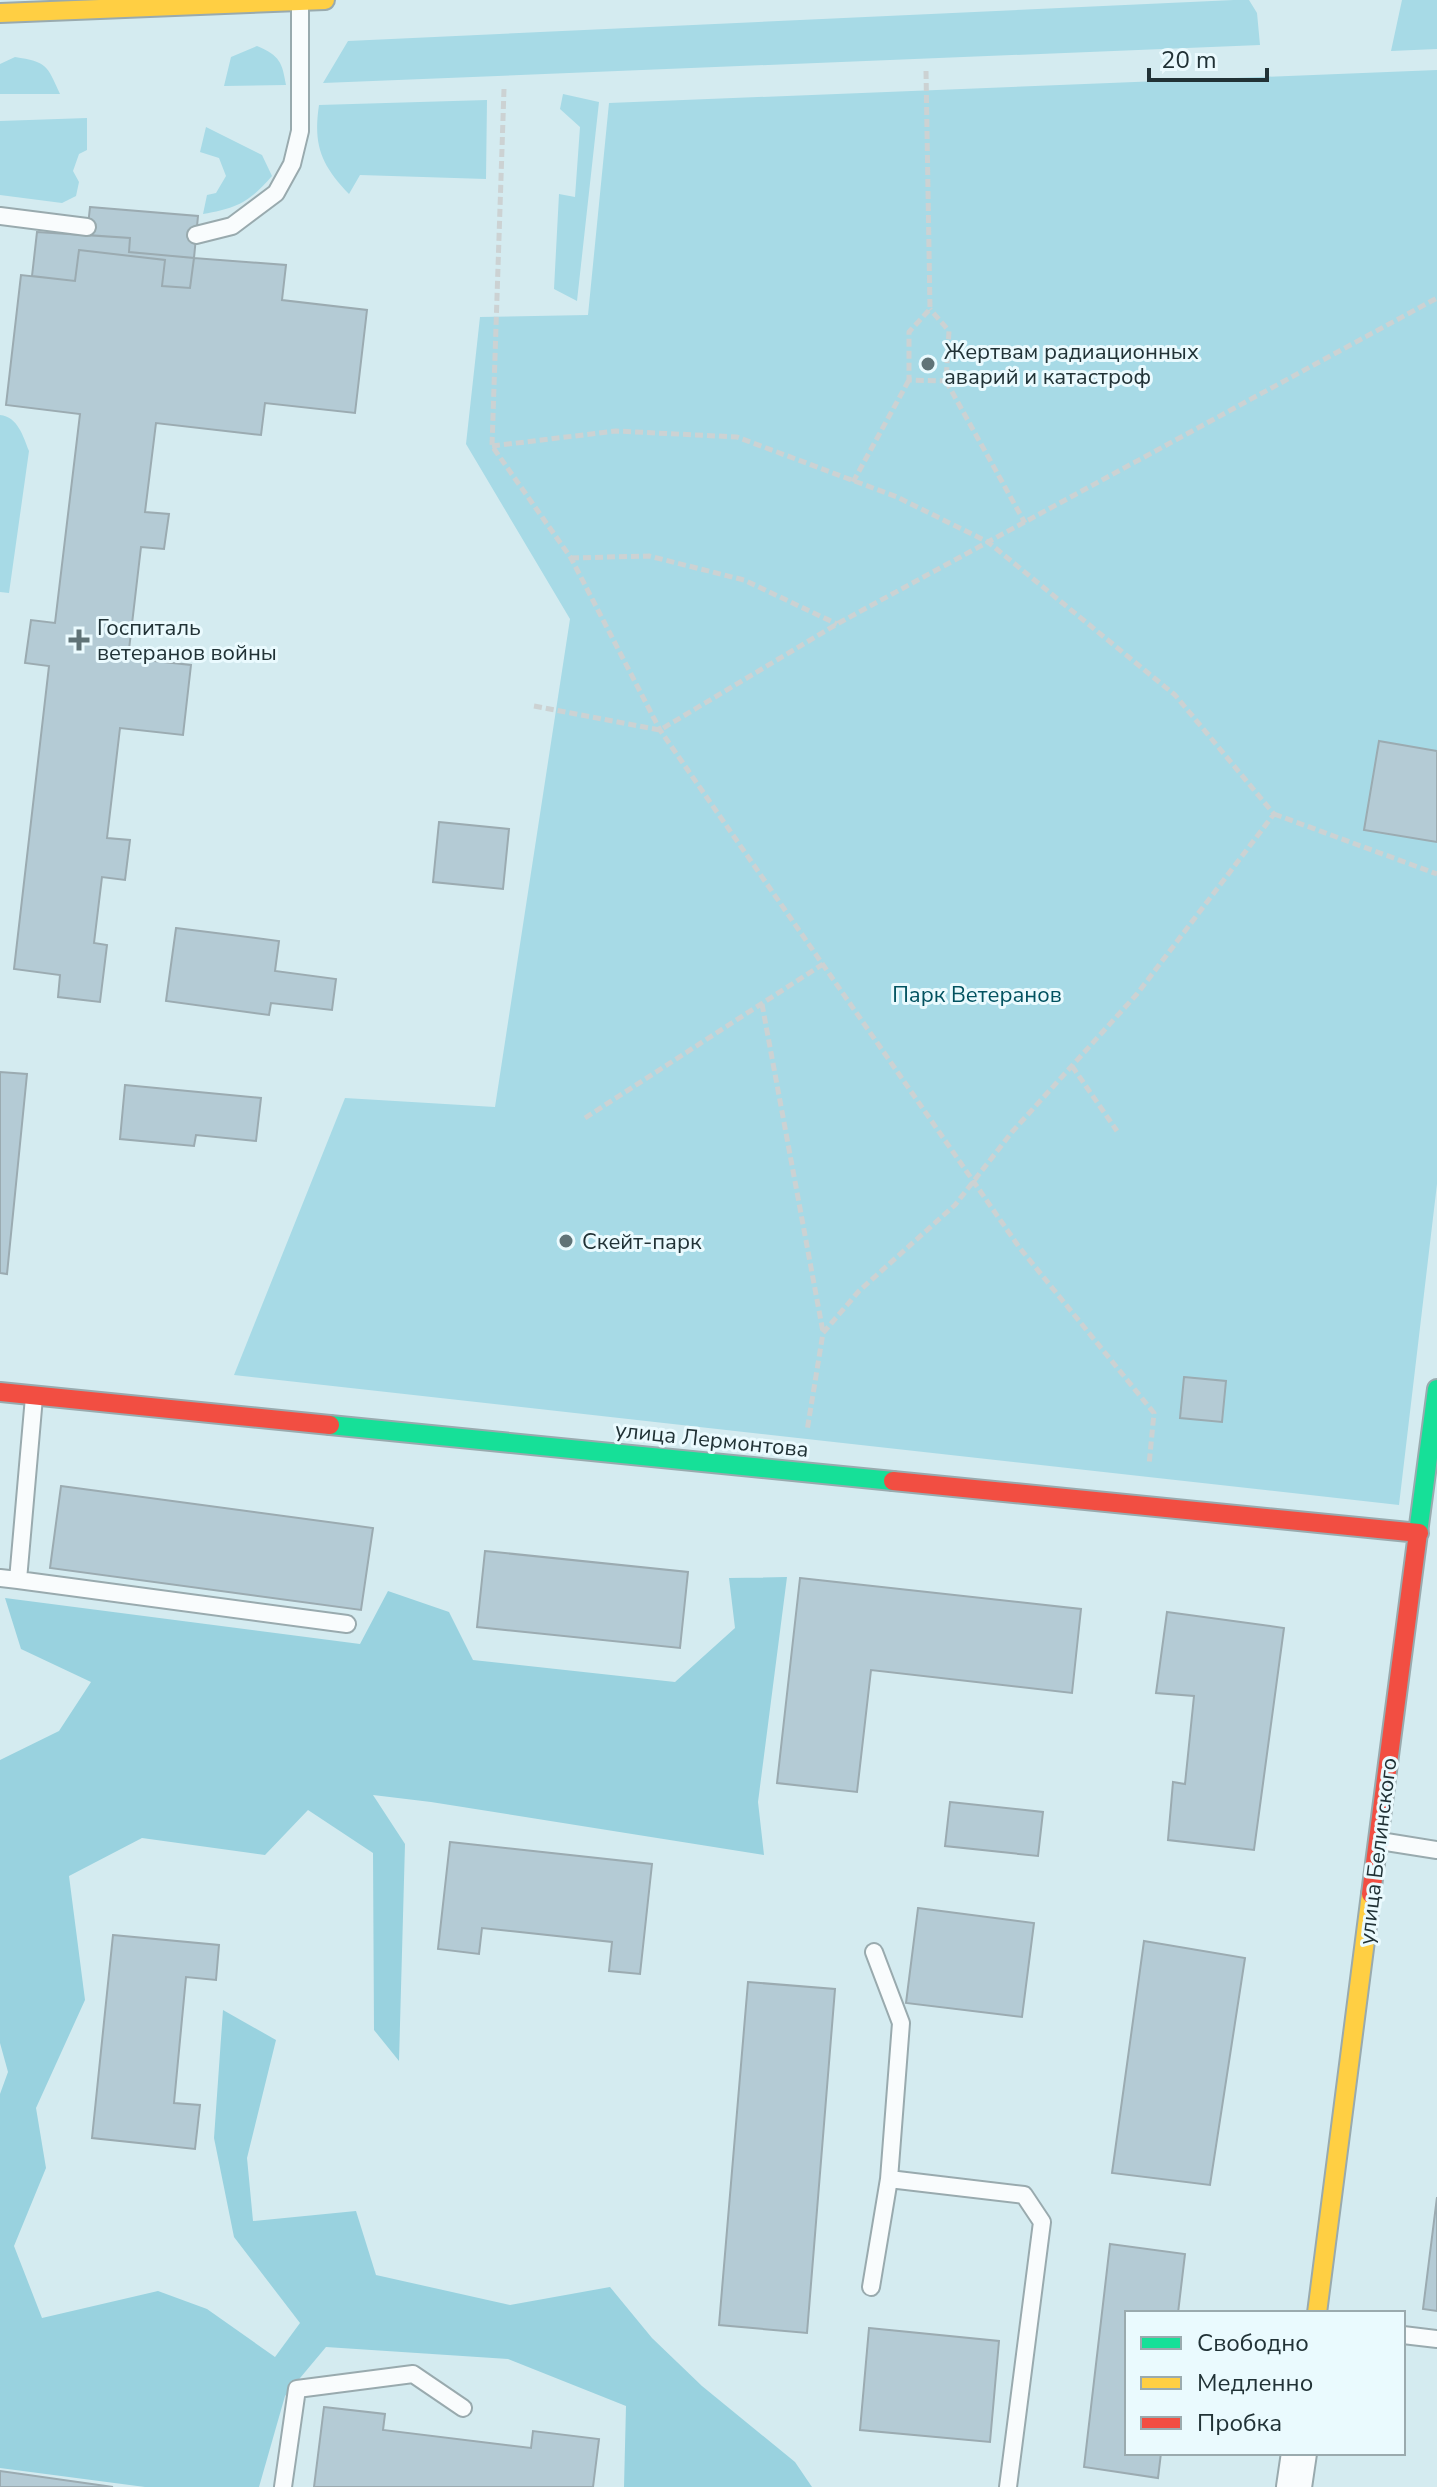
<svg xmlns="http://www.w3.org/2000/svg" width="1437" height="2487" font-family="'Nunito Sans',sans-serif">
<rect width="100%" height="100%" fill="#d4ebf0"/>
<path fill="#a7dae6" d="M1234 0H1249L1257 13 1260 45 323 83 348 41Z
M1402 0H1437V49L1391 51Z
M257 46C280 56 282 62 286 85L224 86 231 57Z
M15 57C47 62 47 65 60 94H0V64Z
M1437 70V1184L1399 1505 234 1375 345 1098 495 1107 570 619 466 444 480 317 588 315 609 103Z
M563 94 599 102 577 301 554 289 559 194 575 197 580 127 560 109Z
M487 100 486 179 360 175 349 194C321 165 313 145 319 105Z
M87 118V150L79 154 73 171 79 182 76 196 62 203 0 195V121Z
M206 127 262 155 272 176C249 202 238 208 203 214L207 195 216 193 226 176 219 158 200 152Z
M0 415C18 417 23 436 29 451L9 593 0 592Z"/>
<path fill="#99d2df" d="M787 1577 758 1802 764 1855 431 1802 373 1795 405 1844 399 2061 374 2030 373 1853 308 1810 265 1855 142 1838 69 1876 85 2000 36 2108 46 2168 14 2246 42 2318 158 2291 207 2309 275 2357 300 2323 234 2237 214 2138 223 2010 276 2040 247 2158 253 2221 356 2211 376 2275 510 2305 610 2287 652 2338 702 2386 795 2462 812 2487H624L626 2406 508 2359 326 2347 285 2396 259 2487H145L0 2468V2094L8 2072 0 2043V1760L59 1731 91 1682 21 1649 5 1598 360 1644 388 1591 449 1612 473 1660 675 1682 735 1628 729 1578Z"/>
<path fill="#b4cbd5" stroke="#9babb1" stroke-width="2" d="M90 207 198 216 194 258 129 252 130 238 87 235Z
M37 232 130 238 129 252 194 258 190 288 162 286 165 260 79 250 75 281 32 276Z
M79 250 165 260 162 286 190 288 194 258 286 265 282 300 367 310 355 413 265 403 261 435 156 423 145 512 169 514 164 549 141 547 128 658 191 665 183 735 120 728 107 838 130 840 125 880 102 877 94 943 107 945 100 1002 58 997 60 975 14 969 49 666 25 663 31 620 55 623 80 414 6 405 21 275 75 281Z
M1379 741 1437 751V842L1364 830Z
M439 822 509 829 503 889 433 882Z
M176 928 279 941 275 971 336 979 332 1010 271 1003 269 1015 166 1001Z
M0 1072 27 1074 7 1274 0 1273Z
M125 1085 261 1098 256 1141 196 1135 194 1146 120 1139Z
M1184 1377 1226 1381 1222 1422 1180 1418Z
M61 1486 373 1528 361 1610 50 1568Z
M485 1551 688 1572 680 1648 477 1627Z
M800 1578 1081 1609 1072 1693 871 1670 857 1792 777 1783Z
M1167 1612 1284 1628 1254 1850 1168 1840 1173 1782 1185 1784 1194 1696 1156 1693Z
M950 1802 1043 1812 1038 1856 945 1846Z
M450 1842 652 1864 640 1974 609 1971 612 1942 482 1928 479 1954 438 1949Z
M918 1908 1034 1923 1022 2017 906 2003Z
M113 1935 219 1945 216 1980 186 1977 174 2103 200 2105 195 2149 92 2138Z
M1144 1941 1245 1958 1210 2185 1112 2173Z
M748 1982 835 1989 807 2333 719 2325Z
M1437 2197V2311L1423 2309Z
M1110 2244 1185 2254 1178 2313H1127V2453H1161L1158 2478 1084 2467Z
M869 2328 999 2341 990 2442 860 2430Z
M324 2407 385 2414 383 2430 531 2448 533 2431 599 2439 593 2487H314Z
M0 2471 113 2487H0Z"/>
<g fill="none" stroke-linecap="round" stroke-linejoin="round">
<g stroke="#99aaae" stroke-width="20">
<path id="lane" d="M0 216 87 227
M196 235 232 226 276 193 292 164 300 131V4
M0 1578 18 1580 34 1397
M18 1580 347 1624
M1380 1841 1437 1850
M874 1952 901 2023 889 2179
M871 2287 889 2179 1024 2195 1042 2222 1008 2487
M1403 2335 1437 2339
M283 2487 297 2389 413 2374 463 2408"/>
</g>
<g stroke="#99aaae" stroke-width="38">
<path id="street" d="M1294 2487 1299 2453"/>
</g>
<g stroke="#99aaae" stroke-width="22">
<path id="fast" d="M330 1425 893 1481
M1418 1533 1437 1389"/>
</g>
<g stroke="#99aaae" stroke-width="22">
<path id="slow" d="M0 13 325 0
M1317 2313 1371 1894"/>
</g>
<g stroke="#99aaae" stroke-width="22">
<path id="jam" d="M0 1392 330 1425
M893 1481 1419 1533
M1371 1894 1418 1533"/>
</g>
<path stroke="#ccd2d3" stroke-width="5" stroke-dasharray="8 4" stroke-linecap="butt" d="M926 71 930 309 909 332V380L946 381 949 331 930 309
M504 89 492 446 571 558 660 730 1019 1247 1154 1413 1149 1465
M946 381 1025 523
M492 446 616 431 737 437 897 497 988 542 1175 695 1274 814 1137 994 1012 1132 955 1205 859 1291 823 1333 807 1431
M853 482 909 380
M571 558 649 556 744 580 837 624
M534 706 660 730 837 624 1437 298
M1274 814 1437 874
M762 1004 823 1332
M1072 1066 1117 1131
M585 1118 823 964"/>
<use href="#lane" stroke="#f9fcfd" stroke-width="16"/>
<use href="#street" stroke="#f9fcfd" stroke-width="34"/>
<use href="#fast" stroke="#16e098" stroke-width="18"/>
<use href="#slow" stroke="#ffcf43" stroke-width="18"/>
<use href="#jam" stroke="#f24e42" stroke-width="18"/>
</g>
<g fill="#607377" stroke="#eafafe" stroke-width="3">
<circle cx="928" cy="364" r="8"/>
<path d="M75 628h8v8h8v8h-8v8h-8v-8h-8v-8h8z"/>
<circle cx="566" cy="1241" r="8"/>
</g>
<g text-anchor="middle" stroke-width="6" stroke-linejoin="round" paint-order="stroke">
<g font-size="22" fill="#213236" stroke="#eafafe" text-anchor="start">
<text x="944" y="359">Жертвам радиационных<tspan x="944" dy="25">аварий и катастроф</tspan></text>
<text x="97" y="635">Госпиталь<tspan x="97" dy="25">ветеранов войны</tspan></text>
<text x="582" y="1249">Скейт-парк</text>
</g>
<g font-size="22" fill="#025260" stroke="#eafafe">
<text x="977" y="1002">Парк Ветеранов</text>
</g>
<g font-size="22" fill="#213236" stroke="#eafafe">
<text transform="translate(712 1439) rotate(6)" y="8">улица Лермонтова</text>
<text transform="translate(1377 1851) rotate(-83)" y="8">улица Белинского</text>
</g>
</g>
<rect x="1125" y="2311" width="280" height="144" fill="#eafafe" stroke="#9aaaae" stroke-width="2"/>
<rect x="1141" y="2337" width="40" height="12" fill="#16e098" stroke="#9aaaae" stroke-width="2"/>
<text x="1197" y="2351" font-size="24" fill="#213236">Свободно</text>
<rect x="1141" y="2377" width="40" height="12" fill="#ffcf43" stroke="#9aaaae" stroke-width="2"/>
<text x="1197" y="2391" font-size="24" fill="#213236">Медленно</text>
<rect x="1141" y="2417" width="40" height="12" fill="#f24e42" stroke="#9aaaae" stroke-width="2"/>
<text x="1197" y="2431" font-size="24" fill="#213236">Пробка</text>
<path d="M1149 68v12h118v-12" fill="none" stroke="#213236" stroke-width="4"/>
<text x="1161" y="68" font-size="24" fill="#213236" stroke="#eafafe" stroke-width="6" paint-order="stroke">20 m</text>
</svg>
